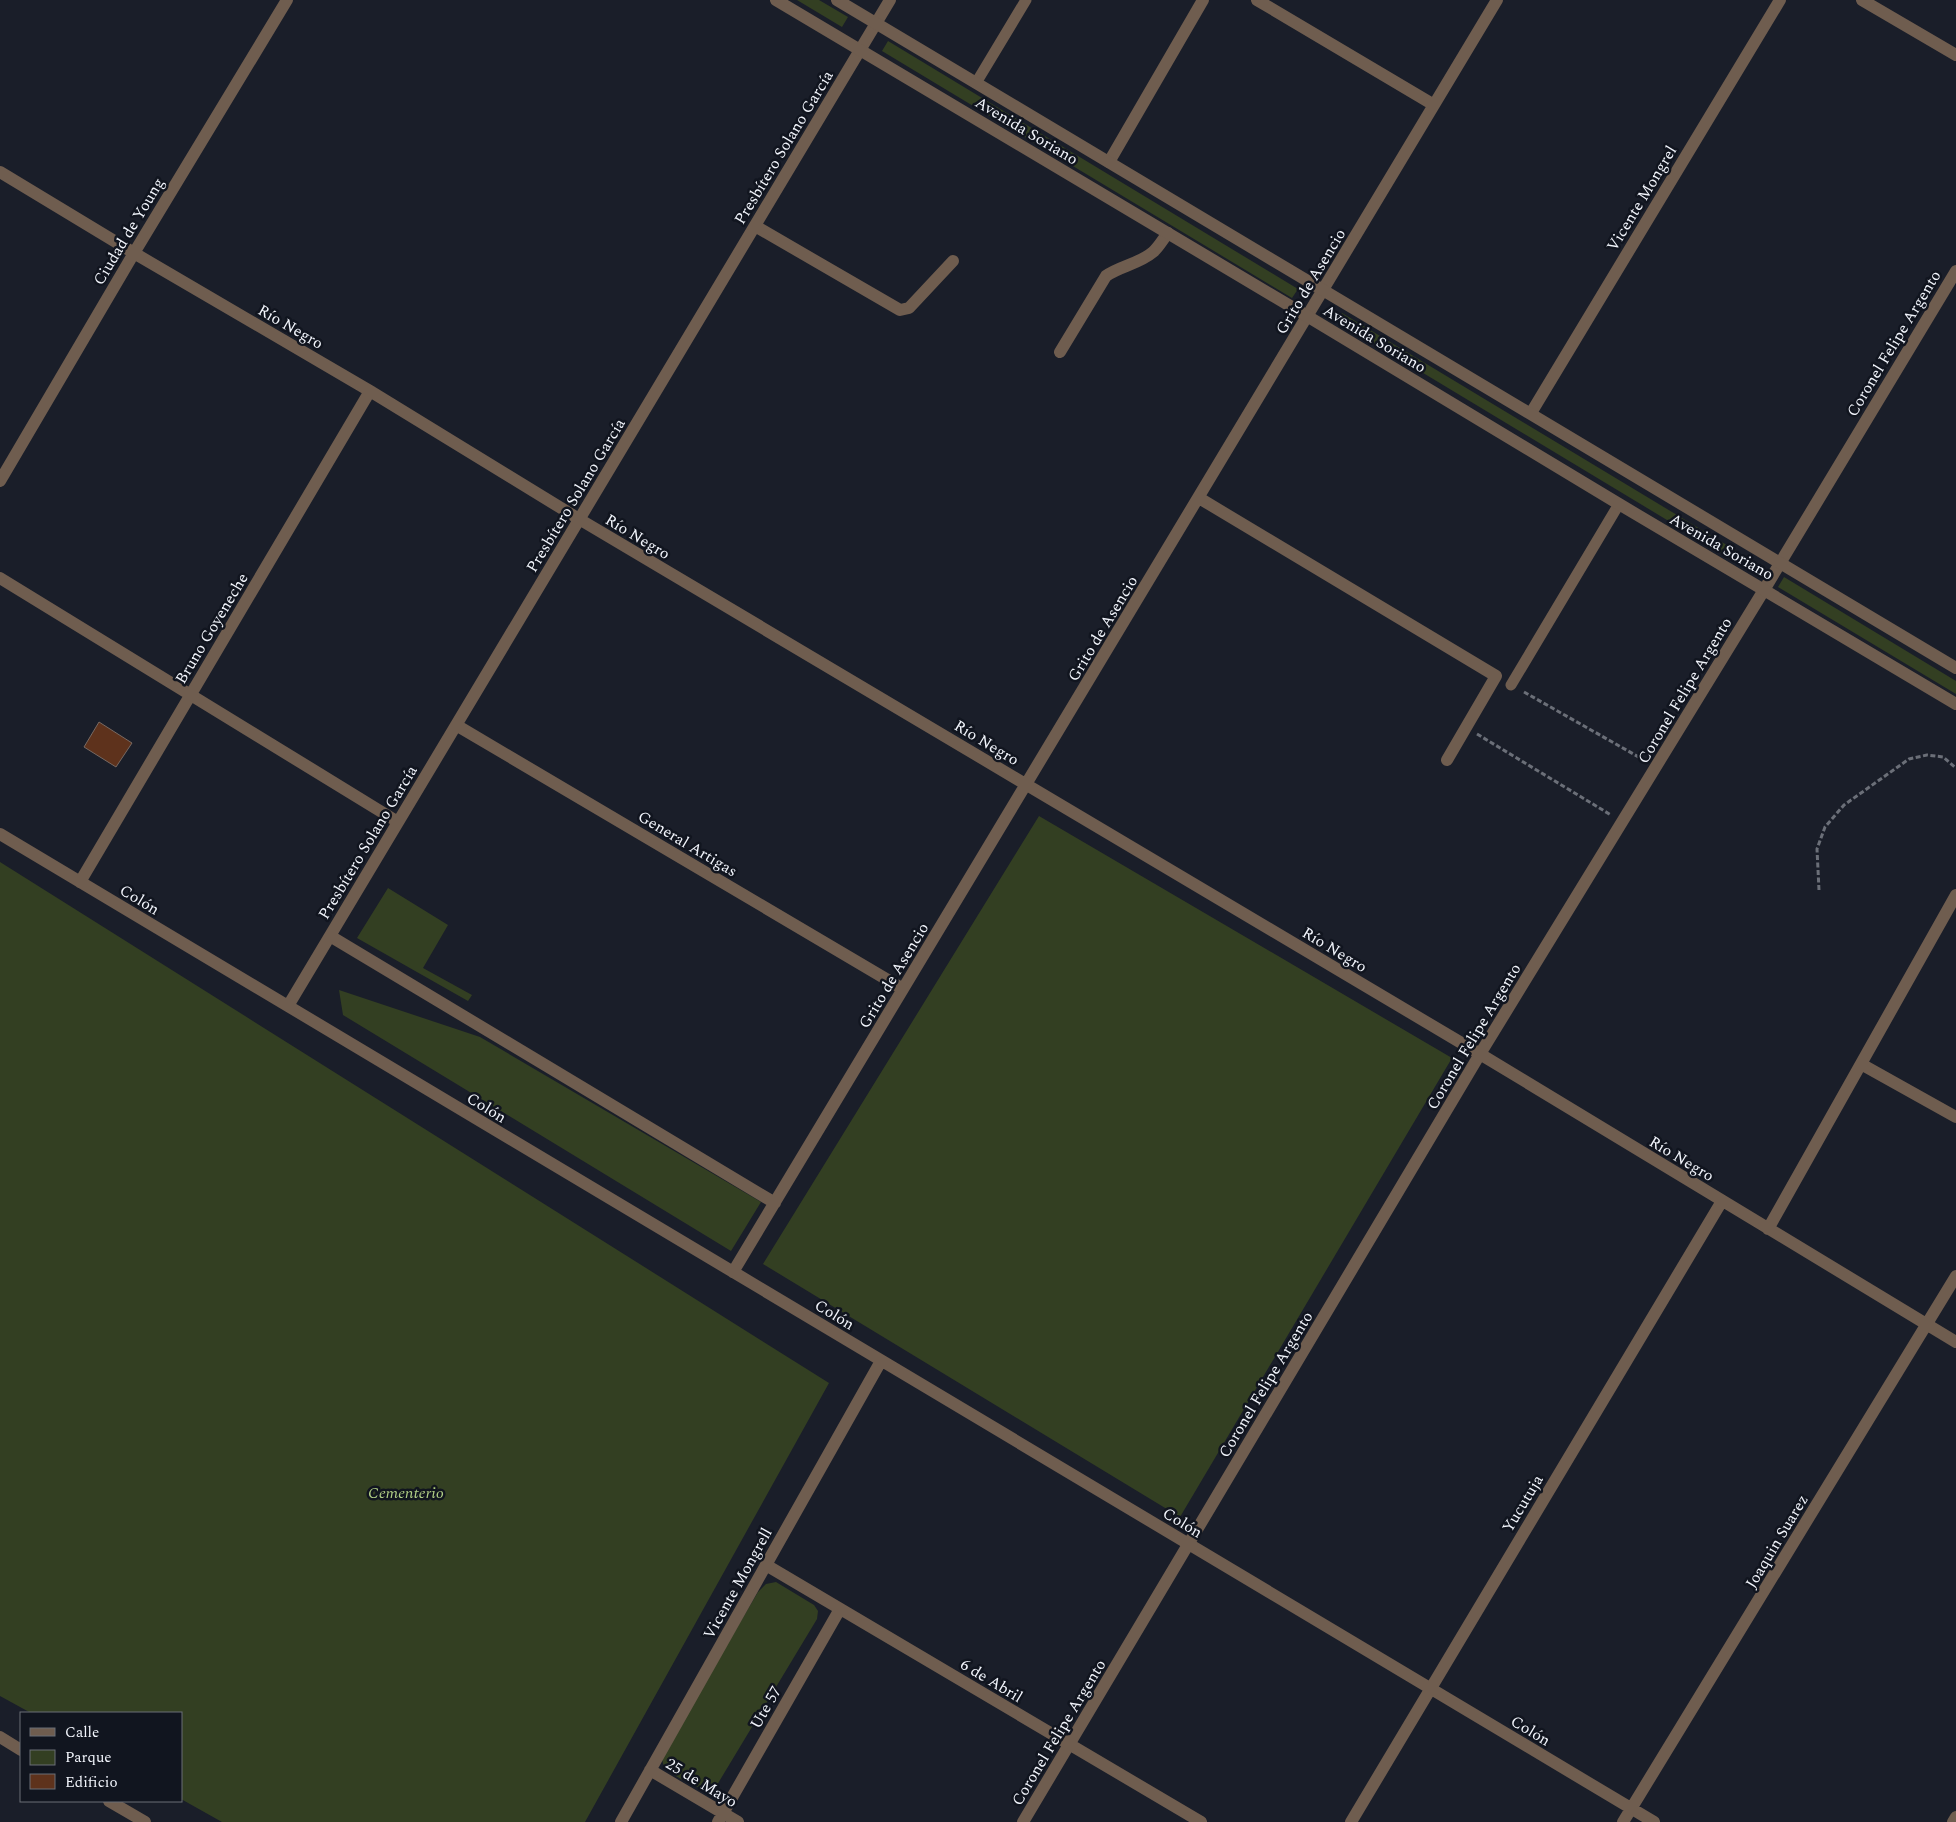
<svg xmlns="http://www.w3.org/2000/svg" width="1956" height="1822" font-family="Spectral,serif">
<rect width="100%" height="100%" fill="#1a1e29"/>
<path fill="#333f22" d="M797 0H819L848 17 842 27Z
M888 41 1298 289 1292 298 882 51Z
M1342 313 1740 553 1735 561 1337 321Z
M1784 577 1956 681V694L1778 587Z
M1039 816 1452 1058 1180 1517 763 1264Z
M0 862 829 1383 585 1822H222L181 1799V1713H31L0 1696Z
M388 888 448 925 423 968 472 995 468 1001 357 938Z
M339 990 480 1037 761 1202 731 1251 343 1015Z
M776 1582 814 1605 818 1611 817 1619 717 1785 710 1791C699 1789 675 1777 667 1770 663 1766 662 1761 662 1755L758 1592 766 1584Z"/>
<path fill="#5e321c" stroke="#776962" d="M99 722 132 743 116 767 84 747Z"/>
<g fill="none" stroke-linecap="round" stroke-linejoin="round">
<path stroke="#6b6f78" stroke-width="3" stroke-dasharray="5 2.5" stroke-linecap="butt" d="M1524 692 1644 760
M1477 734 1611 815
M1819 890 1817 849 1825 827 1844 805 1909 759 1927 755 1943 757 1956 768"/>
<path stroke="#6f5d4f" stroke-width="11" d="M976 83 1026 0
M1511 685 1619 504"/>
<path stroke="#6f5d4f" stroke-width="12" d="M1257 0 1434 105
M1862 0 1956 55
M1109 162 1203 0
M0 172 134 253 370 391 579 519 1480 1054 1956 1342
M755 226 900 310 909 308 953 261
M1060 352 1106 276C1120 266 1139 264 1153 252 1159 247 1163 239 1168 233
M1531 413 1780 0
M0 481 134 253 287 0
M1199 498 1496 676 1447 760
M0 578 398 822
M456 725 903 989
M0 834 1654 1822
M80 882 370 391
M330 936 775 1203
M288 1006 890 0
M1861 1064 1956 1117
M1768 1229 1956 895
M733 1272 1497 0
M766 1565 1201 1822
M0 1737 21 1750
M650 1770 738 1822
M109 1801 145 1822
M621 1822 881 1361
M718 1822 840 1609
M1023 1822 1480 1054 1764 590 1956 271
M1351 1822 1722 1201
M1623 1822 1956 1276
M1953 1822 1956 1817"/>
<path stroke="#6f5d4f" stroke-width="12" d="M776 0 1307 316 1619 504 1956 704
M837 0 1956 668"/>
</g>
<g text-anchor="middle" stroke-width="5" stroke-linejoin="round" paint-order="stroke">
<g font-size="16" fill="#f2f5fc" stroke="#11151f">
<text transform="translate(1027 130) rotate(31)" y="6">Avenida Soriano</text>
<text transform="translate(783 147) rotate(-59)" y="6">Presbítero Solano García</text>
<text transform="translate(1641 198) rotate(-59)" y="6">Vicente Mongrel</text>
<text transform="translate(128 231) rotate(-59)" y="6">Ciudad de Young</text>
<text transform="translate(1310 281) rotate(-59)" y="6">Grito de Asencio</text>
<text transform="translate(291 326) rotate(30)" y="6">Río Negro</text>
<text transform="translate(1375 338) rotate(31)" y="6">Avenida Soriano</text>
<text transform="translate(1893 343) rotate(-59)" y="6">Coronel Felipe Argento</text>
<text transform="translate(575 495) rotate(-59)" y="6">Presbítero Solano García</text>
<text transform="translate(638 536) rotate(31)" y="6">Río Negro</text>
<text transform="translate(1722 546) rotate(30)" y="6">Avenida Soriano</text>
<text transform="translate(211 628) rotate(-59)" y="6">Bruno Goyeneche</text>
<text transform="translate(1102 628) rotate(-59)" y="6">Grito de Asencio</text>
<text transform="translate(1684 690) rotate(-59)" y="6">Coronel Felipe Argento</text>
<text transform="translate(987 742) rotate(31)" y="6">Río Negro</text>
<text transform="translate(367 842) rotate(-59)" y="6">Presbítero Solano García</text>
<text transform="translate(688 843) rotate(31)" y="6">General Artigas</text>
<text transform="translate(140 899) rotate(31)" y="6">Colón</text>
<text transform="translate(1335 949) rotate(31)" y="6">Río Negro</text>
<text transform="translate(893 975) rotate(-59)" y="6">Grito de Asencio</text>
<text transform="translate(1473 1036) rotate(-59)" y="6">Coronel Felipe Argento</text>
<text transform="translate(487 1107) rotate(31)" y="6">Colón</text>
<text transform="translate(1682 1158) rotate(31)" y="6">Río Negro</text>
<text transform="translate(835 1314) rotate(31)" y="6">Colón</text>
<text transform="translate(1265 1384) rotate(-59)" y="6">Coronel Felipe Argento</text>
<text transform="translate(1522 1503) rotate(-59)" y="6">Yucutuja</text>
<text transform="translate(1183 1522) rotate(31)" y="6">Colón</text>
<text transform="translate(1776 1541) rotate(-59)" y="6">Joaquin Suarez</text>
<text transform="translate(737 1583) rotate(-61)" y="6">Vicente Mongrell</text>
<text transform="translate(992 1680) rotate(31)" y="6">6 de Abril</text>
<text transform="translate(765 1707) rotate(-60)" y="6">Ute 57</text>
<text transform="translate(1531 1730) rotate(31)" y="6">Colón</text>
<text transform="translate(1058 1732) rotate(-59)" y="6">Coronel Felipe Argento</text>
<text transform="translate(702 1782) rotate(31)" y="6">25 de Mayo</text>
</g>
<g font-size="16" font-style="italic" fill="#b0ce85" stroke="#11151f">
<text x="406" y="1498">Cementerio</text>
</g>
</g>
<rect x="20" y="1712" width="162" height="90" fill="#11151f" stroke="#6b6f77"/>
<rect x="30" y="1728" width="25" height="8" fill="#6f5d4f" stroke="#6b6f77"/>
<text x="65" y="1737" font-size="15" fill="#f2f5fc">Calle</text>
<rect x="30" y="1750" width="25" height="15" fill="#333f22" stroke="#6b6f77"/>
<text x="65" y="1762" font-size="15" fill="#f2f5fc">Parque</text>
<rect x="30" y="1774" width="25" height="15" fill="#5e321c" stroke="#6b6f77"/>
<text x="65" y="1787" font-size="15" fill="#f2f5fc">Edificio</text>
</svg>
